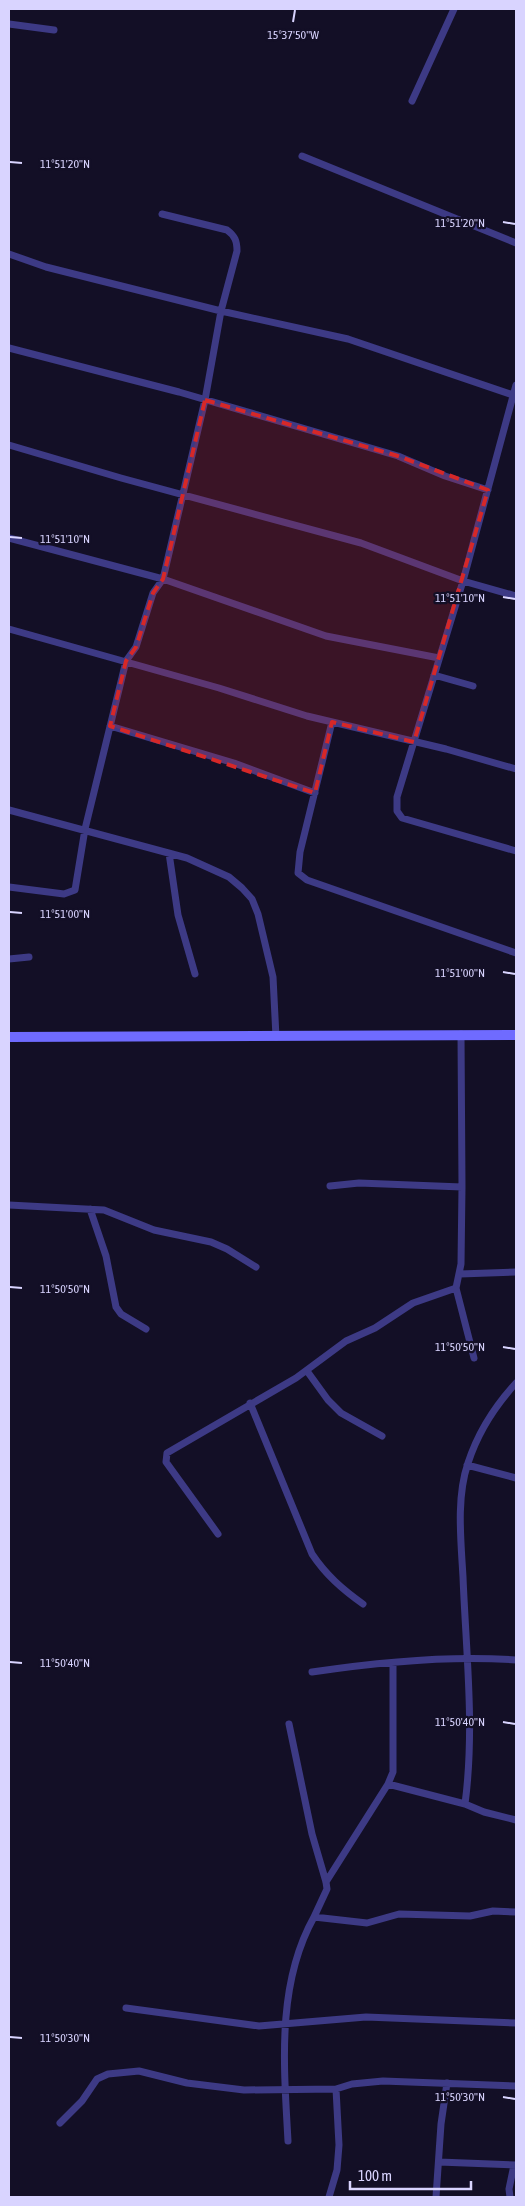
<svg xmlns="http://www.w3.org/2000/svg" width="525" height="2206" font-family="'Asap Condensed',sans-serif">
<rect width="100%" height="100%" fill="#130f26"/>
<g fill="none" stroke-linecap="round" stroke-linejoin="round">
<path stroke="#3d3a85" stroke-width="7" d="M9 24 54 30
M412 101 454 9
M302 156 516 243
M9 254 46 267 221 311 348 339 516 396
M9 348 179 392 398 456 445 476 488 490
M516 385 463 581 397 797V811L402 818 516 851
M9 445 121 478 361 543 463 581 516 596
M9 538 163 579 326 636 439 658
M9 629 219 688 307 716 446 749 516 769
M434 675 473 686
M332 722 300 852 298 873 307 880 516 953
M110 726 234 763 315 793
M9 810 187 858 229 877 242 888 252 899 258 914 273 977 276 1037
M169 853 178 915 195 974
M9 887 64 894 75 890 85 829 126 661 136 647 153 593 163 579 205 400 221 311 237 251C237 241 235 236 227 230L162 214
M9 959 29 957
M330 1186 359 1183 462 1187
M9 1205 104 1210 154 1230 211 1242 227 1249 256 1267
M90 1209 106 1256 116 1307 121 1314 146 1329
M460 1274 516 1272
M456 1288 474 1358
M307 1371 328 1400 341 1413 382 1436
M250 1403 312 1554C326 1575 342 1589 363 1604
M467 1465 516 1478
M218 1534 166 1462 167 1453 296 1378 346 1341 375 1328 413 1303 456 1288 461 1264 462 1187 461 1034
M312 1672C379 1662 449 1655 516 1660
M289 1724 312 1834 326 1882 327 1889 314 1917
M388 1784 465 1804 484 1812 516 1820
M465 1804C475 1728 466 1653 463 1577 461 1541 456 1498 468 1463 478 1432 494 1407 516 1383
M326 1882 388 1784 393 1772V1663
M126 2008 259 2026 366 2017 516 2023
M60 2123 82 2101 97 2079 108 2074 139 2071 187 2083 244 2090 336 2089 352 2084 383 2081 516 2086
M288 2141C284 2067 276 1985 314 1917L367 1923 399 1914 470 1916 493 1911 516 1912
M439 2162 516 2165
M329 2197 337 2170 339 2145 336 2089
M436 2197 441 2124 447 2083
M510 2197 509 2189 514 2165"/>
<path stroke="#6f6bff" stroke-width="10" d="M9 1037 516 1035"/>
</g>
<path fill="#d62828" fill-opacity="0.2" stroke="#d62828" stroke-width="4" stroke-dasharray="10 6" stroke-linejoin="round" d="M205 400 398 456 488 490 414 742 332 722 315 793 110 726 126 661 136 647 153 593 163 579Z"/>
<path fill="none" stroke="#d9d4ff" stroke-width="2" d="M293 22 295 10M10 162 22 163M503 222 515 224M10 537 22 538M503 597 515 599M10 912 22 913M503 972 515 974M10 1287 22 1288M503 1347 515 1349M10 1662 22 1663M503 1722 515 1724M10 2037 22 2038M503 2097 515 2099"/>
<g font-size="12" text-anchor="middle" fill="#d9d4ff" stroke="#130f26" stroke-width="4.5" stroke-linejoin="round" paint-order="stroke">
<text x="293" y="39">15°37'50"W</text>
<text x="65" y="168">11°51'20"N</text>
<text x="460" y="227">11°51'20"N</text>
<text x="65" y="543">11°51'10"N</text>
<text x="460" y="602">11°51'10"N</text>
<text x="65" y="918">11°51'00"N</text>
<text x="460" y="977">11°51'00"N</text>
<text x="65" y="1293">11°50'50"N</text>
<text x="460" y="1351">11°50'50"N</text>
<text x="65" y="1667">11°50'40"N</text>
<text x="460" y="1726">11°50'40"N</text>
<text x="65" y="2042">11°50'30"N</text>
<text x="460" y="2101">11°50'30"N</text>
</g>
<rect width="525" height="2206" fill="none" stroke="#d9d4ff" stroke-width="20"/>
<path d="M350 2181v8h121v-8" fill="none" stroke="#d9d4ff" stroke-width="2.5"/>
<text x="358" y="2181" font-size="15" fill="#d9d4ff" stroke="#130f26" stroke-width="4" paint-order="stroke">100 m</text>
</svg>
